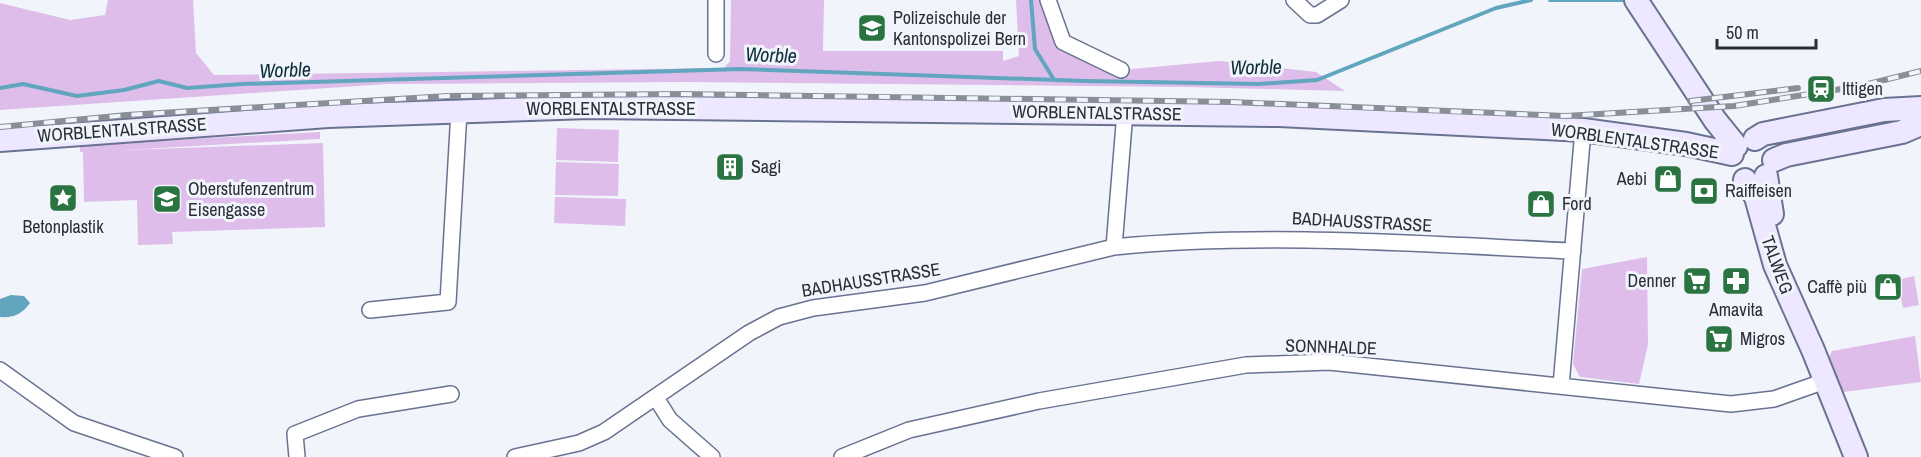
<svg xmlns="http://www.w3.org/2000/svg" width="1921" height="457" font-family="'Archivo Narrow',sans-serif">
<rect width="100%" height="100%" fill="#f2f4fb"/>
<path fill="#debdea" d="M108 0H193L196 53 214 75 724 68 730 61 731 0H824L823 51H1003V61L1019 56 1016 0H1048L1063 42 1121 70 1219 61 1316 72 1345 91 1188 87 682 82 388 84 0 110V3L70 20 105 15Z
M557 128 619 130 618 162 556 160Z
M320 132V139L125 150 323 143 325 227 172 232 173 244 138 245 137 200 84 202 83 152H80V145Z
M556 162 619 164 618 196 555 195Z
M555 197 626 199 625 226 554 223Z
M1647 257 1648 344 1639 384 1580 377 1573 364 1582 269Z
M1914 276 1919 305 1903 308 1897 280Z
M1915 336 1921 382 1843 392 1829 358 1832 351Z"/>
<path fill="#61a6be" d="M11 295 24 296 30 303C22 314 14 318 0 317V299Z"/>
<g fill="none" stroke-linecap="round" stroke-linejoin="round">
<path stroke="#61a6be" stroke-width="4" d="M1031 0 1035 49 1053 78
M1550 0H1628
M0 88 23 84 77 96 124 90 159 81 187 88 242 84 741 69 1085 81 1259 84 1317 80 1496 8 1531 0"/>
<g stroke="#697391" stroke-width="18">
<path id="street" d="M1048 0 1063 42 1121 70
M1294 0 1310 15H1317L1341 0
M716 54V0
M1114 247C1267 232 1419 244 1573 251
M370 310 448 302 459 111
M0 370 74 423 175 457
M1561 386 1583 130
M656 398 670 420 712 457
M297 457 295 434 358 409 451 394
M515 457 579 443 604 432 749 333 779 317 813 308 925 293 1114 247 1125 112
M842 457 909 430 1039 401 1246 365 1329 362 1731 404 1774 399 1825 381"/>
</g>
<g stroke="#697391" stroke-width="26">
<path id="secondary" d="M1636 0 1715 120 1736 146
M1755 139 1763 134 1884 110 1921 108
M0 140 328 116 589 107 1279 115 1583 130 1686 144 1732 154
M1774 160 1786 155 1902 132 1921 124
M1766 176 1772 214
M1745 180 1756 197 1775 265 1813 350 1856 457"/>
</g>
<use href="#street" stroke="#fff" stroke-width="15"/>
<use href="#secondary" stroke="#ede8ff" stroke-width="22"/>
<g stroke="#8a8e98" stroke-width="6">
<path id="rail" d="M1690 101 1798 88
M0 127 127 115 448 96 683 94 1232 102 1565 116 1734 106 1860 86 1921 71"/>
</g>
<use href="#rail" stroke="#f2f4fb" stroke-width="4" stroke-dasharray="11" stroke-linecap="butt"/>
</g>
<defs>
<g id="school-square" transform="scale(1.5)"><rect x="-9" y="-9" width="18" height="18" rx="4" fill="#2a7441" stroke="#f2f4fb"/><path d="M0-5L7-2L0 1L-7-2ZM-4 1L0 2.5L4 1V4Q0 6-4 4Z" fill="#fff"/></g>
<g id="station-square" transform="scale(1.5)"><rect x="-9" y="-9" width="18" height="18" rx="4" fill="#2a7441" stroke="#f2f4fb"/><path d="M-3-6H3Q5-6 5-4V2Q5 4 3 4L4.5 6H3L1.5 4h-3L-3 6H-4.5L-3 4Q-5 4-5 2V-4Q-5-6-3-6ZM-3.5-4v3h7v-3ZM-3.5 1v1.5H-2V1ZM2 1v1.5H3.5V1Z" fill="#fff"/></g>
<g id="building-square" transform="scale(1.5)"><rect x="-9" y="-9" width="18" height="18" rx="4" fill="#2a7441" stroke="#f2f4fb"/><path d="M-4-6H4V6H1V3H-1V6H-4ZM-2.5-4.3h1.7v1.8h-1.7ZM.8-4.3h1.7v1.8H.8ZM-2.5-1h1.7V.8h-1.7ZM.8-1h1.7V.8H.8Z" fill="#fff"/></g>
<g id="shop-square" transform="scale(1.5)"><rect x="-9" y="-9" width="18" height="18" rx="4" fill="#2a7441" stroke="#f2f4fb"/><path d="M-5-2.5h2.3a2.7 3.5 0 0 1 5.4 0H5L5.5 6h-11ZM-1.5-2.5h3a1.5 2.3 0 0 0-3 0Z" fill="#fff"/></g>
<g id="bank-square" transform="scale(1.5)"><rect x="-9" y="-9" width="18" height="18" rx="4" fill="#2a7441" stroke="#f2f4fb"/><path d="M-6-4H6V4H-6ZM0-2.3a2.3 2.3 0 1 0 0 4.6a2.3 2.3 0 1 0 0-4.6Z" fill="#fff"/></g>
<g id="sight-square" transform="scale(1.5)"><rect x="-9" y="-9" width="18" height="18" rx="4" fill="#2a7441" stroke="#f2f4fb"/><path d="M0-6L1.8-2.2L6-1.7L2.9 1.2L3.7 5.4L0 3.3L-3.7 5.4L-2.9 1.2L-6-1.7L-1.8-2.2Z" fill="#fff"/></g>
<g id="supermarket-square" transform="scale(1.5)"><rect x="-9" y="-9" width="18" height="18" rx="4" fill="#2a7441" stroke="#f2f4fb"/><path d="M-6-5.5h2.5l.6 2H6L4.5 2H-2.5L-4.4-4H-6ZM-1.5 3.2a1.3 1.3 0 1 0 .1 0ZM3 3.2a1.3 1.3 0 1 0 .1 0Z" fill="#fff"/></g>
<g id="pharmacy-square" transform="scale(1.5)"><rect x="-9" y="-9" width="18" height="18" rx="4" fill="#2a7441" stroke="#f2f4fb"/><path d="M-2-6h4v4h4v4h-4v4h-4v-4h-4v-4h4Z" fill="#fff"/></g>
</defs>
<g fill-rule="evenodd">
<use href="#school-square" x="872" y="28"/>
<use href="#station-square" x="1821" y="89"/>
<use href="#building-square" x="730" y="167"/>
<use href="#shop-square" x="1668" y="179"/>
<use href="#bank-square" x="1704" y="191"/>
<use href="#sight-square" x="63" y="198"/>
<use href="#school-square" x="167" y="199"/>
<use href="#shop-square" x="1541" y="204"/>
<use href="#supermarket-square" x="1697" y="281"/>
<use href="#pharmacy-square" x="1736" y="281"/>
<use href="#shop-square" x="1888" y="287"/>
<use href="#supermarket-square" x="1719" y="339"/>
</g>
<g text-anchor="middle" stroke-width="6" stroke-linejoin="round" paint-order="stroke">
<g font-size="18" fill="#292e3a" stroke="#f2f4fb" text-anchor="start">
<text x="893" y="24">Polizeischule der<tspan x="893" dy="21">Kantonspolizei Bern</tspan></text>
<text x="1842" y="95">Ittigen</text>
<text x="751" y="173">Sagi</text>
<text x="1647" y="185" text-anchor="end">Aebi</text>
<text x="188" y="195">Oberstufenzentrum<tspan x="188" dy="21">Eisengasse</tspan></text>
<text x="1725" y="197">Raiffeisen</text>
<text x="1562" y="210">Ford</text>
<text x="63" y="233" text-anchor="middle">Betonplastik</text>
<text x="1676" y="287" text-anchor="end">Denner</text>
<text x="1867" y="293" text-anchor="end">Caffè più</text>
<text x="1736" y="316" text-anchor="middle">Amavita</text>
<text x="1740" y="345">Migros</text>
</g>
<g font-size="18" fill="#292e3a" stroke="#f2f4fb">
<text x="611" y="115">WORBLENTALSTRASSE</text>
<text transform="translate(1097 113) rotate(1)" y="6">WORBLENTALSTRASSE</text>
<text transform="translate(122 130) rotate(-4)" y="6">WORBLENTALSTRASSE</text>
<text transform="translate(1635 141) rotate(8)" y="6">WORBLENTALSTRASSE</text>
<text transform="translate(1362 222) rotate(3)" y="6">BADHAUSSTRASSE</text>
<text transform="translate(1777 265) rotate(70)" y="6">TALWEG</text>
<text transform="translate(871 280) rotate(-9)" y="6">BADHAUSSTRASSE</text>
<text transform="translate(1331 347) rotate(2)" y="6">SONNHALDE</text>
</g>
<g font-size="20" font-style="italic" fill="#0b2e39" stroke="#f2f4fb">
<text transform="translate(771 55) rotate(2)" y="7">Worble</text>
<text transform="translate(1256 67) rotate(-1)" y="7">Worble</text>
<text transform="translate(285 70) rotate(-2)" y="7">Worble</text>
</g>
</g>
<path d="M1717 39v9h99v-9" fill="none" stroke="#292e3a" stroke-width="3"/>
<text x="1726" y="39" font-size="18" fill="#292e3a" stroke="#f2f4fb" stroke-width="4.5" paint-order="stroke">50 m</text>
</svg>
